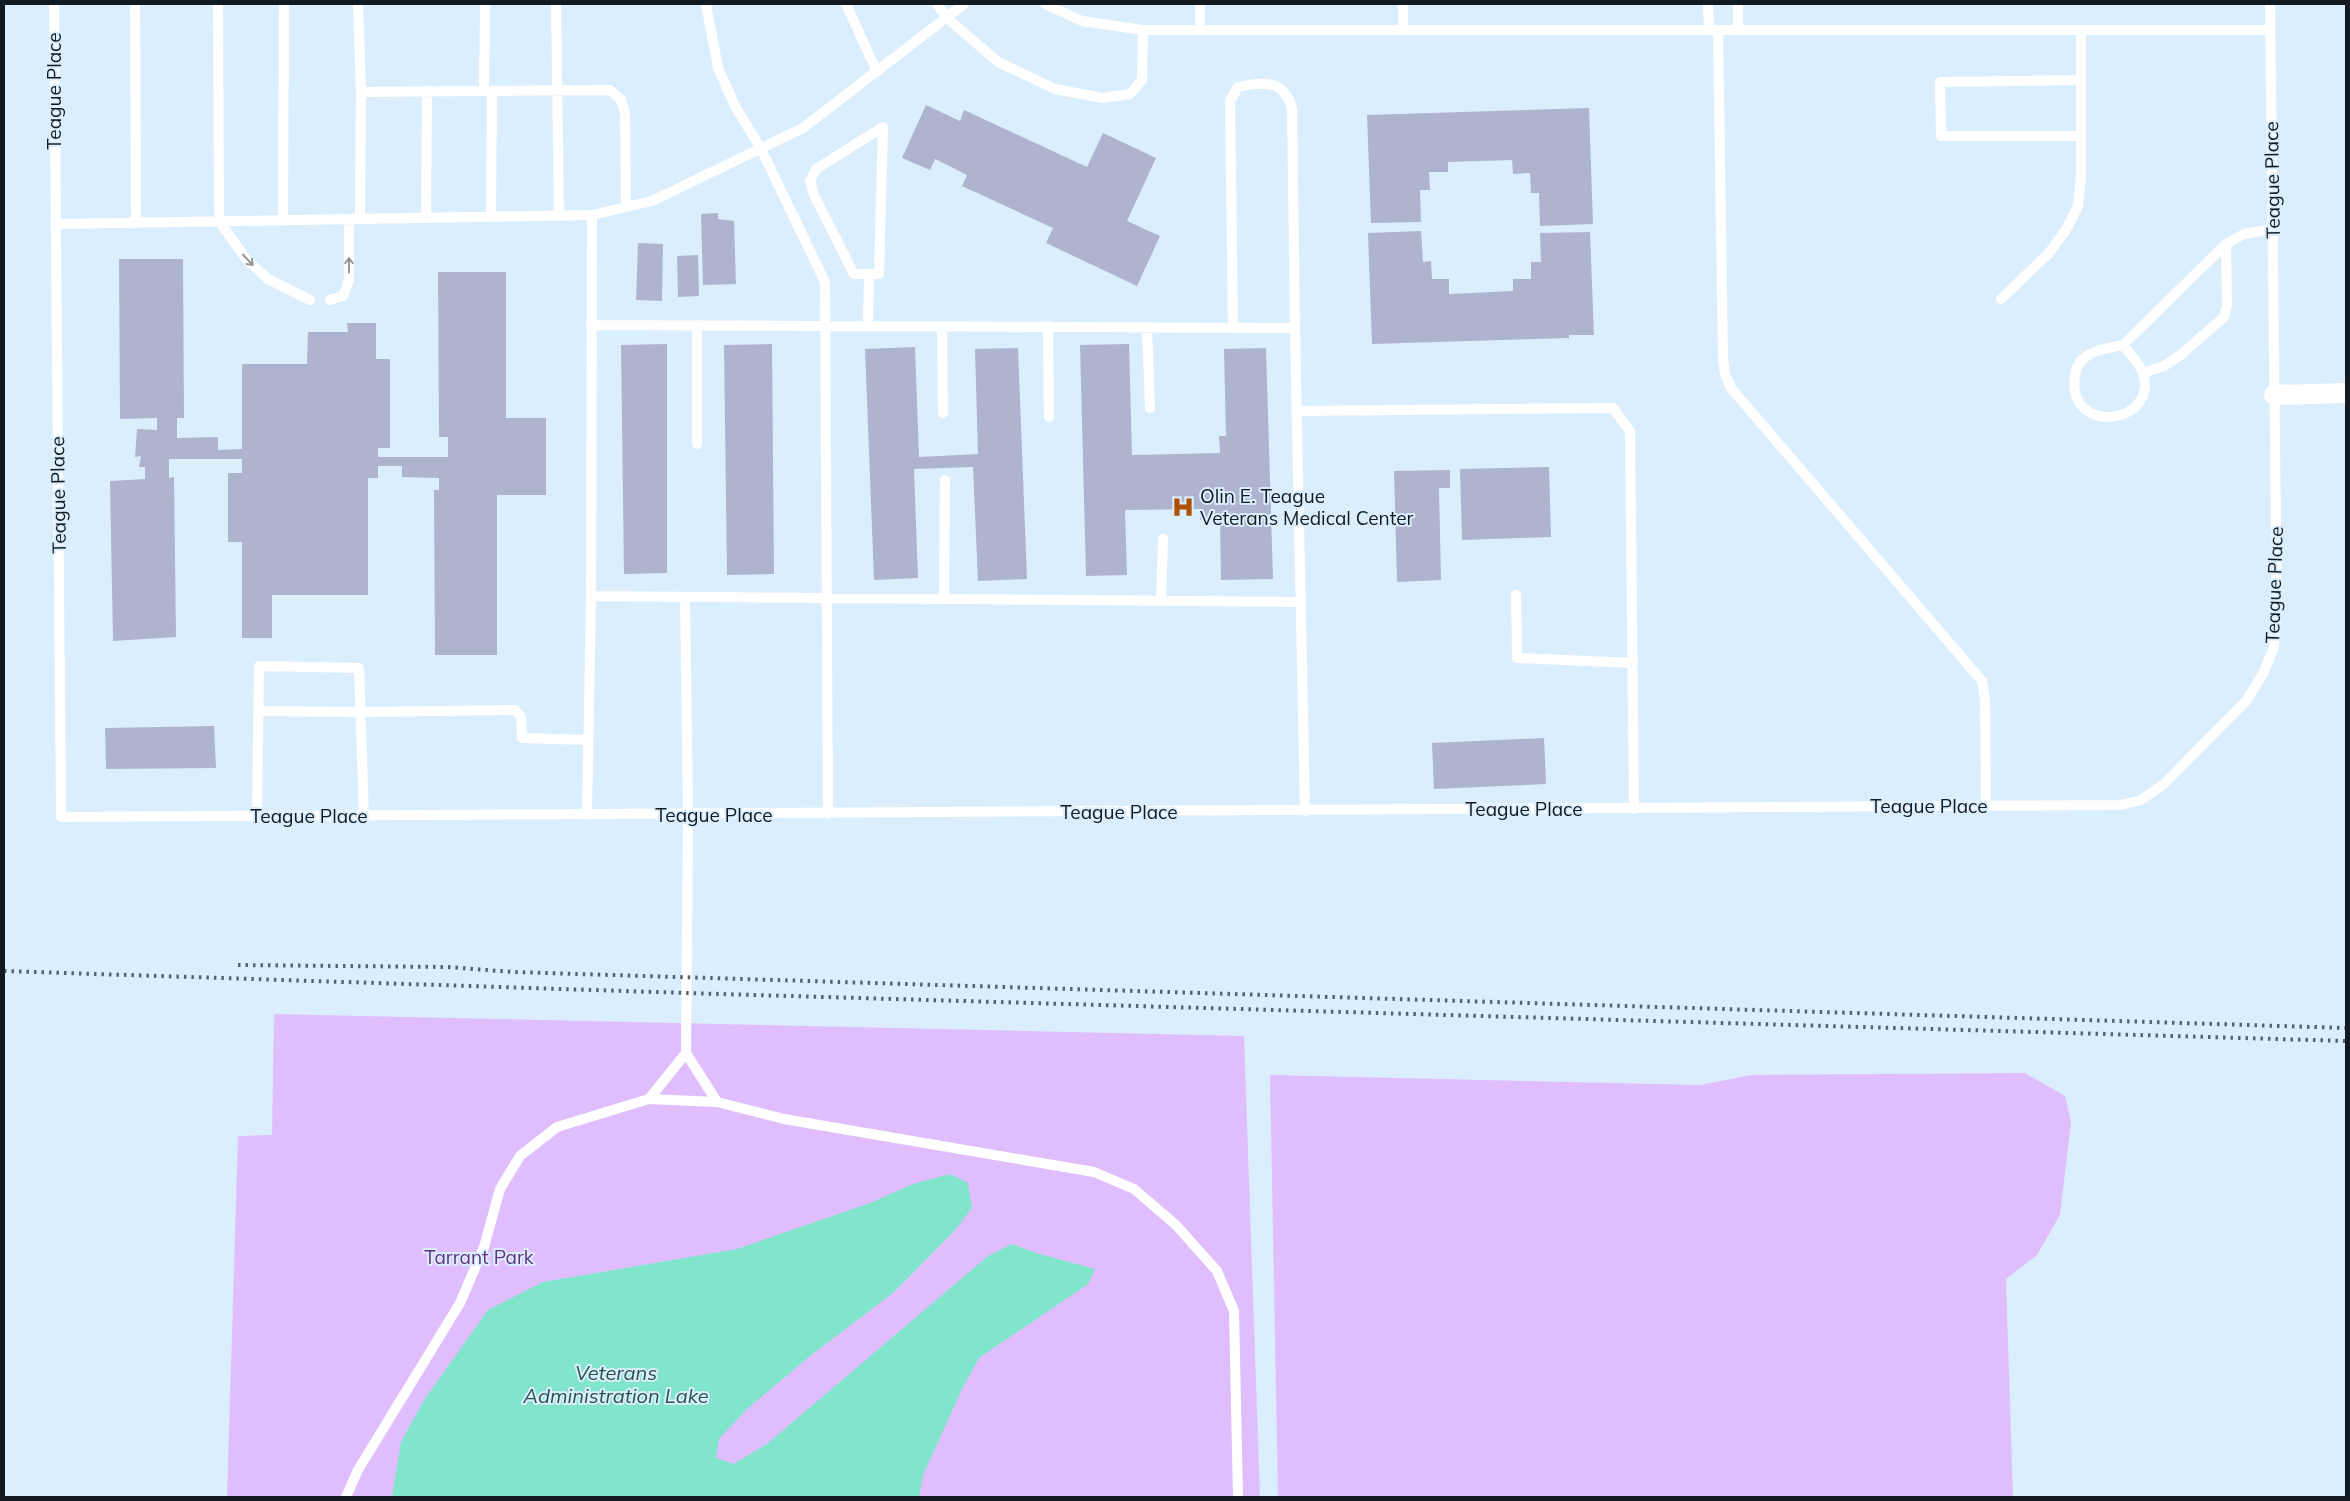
<svg xmlns="http://www.w3.org/2000/svg" width="2350" height="1501" font-family="Mulish,sans-serif">
<rect width="100%" height="100%" fill="#dbeefe"/>
<path fill="#e0befd" d="M274 1014 1244 1036 1260 1497H227L238 1136 272 1135Z
M2025 1073 2065 1096 2071 1122 2060 1215 2037 1255 2006 1279 2013 1497H1278L1270 1075 1700 1085 1751 1075Z"/>
<path fill="#80e5cb" d="M950 1174 968 1183 972 1208 956 1229 893 1293 810 1356 747 1409 719 1439 716 1458 734 1464 768 1443 988 1256 1012 1244 1036 1253 1095 1269 1088 1284 979 1358 963 1387 923 1475 919 1497H392L401 1442 424 1400 488 1310 543 1282 737 1249 870 1203 913 1184Z"/>
<path fill="#aeb4ce" d="M926 105 960 121 964 110 1087 167 1103 133 1156 158 1127 221 1160 236 1137 286 1046 243 1053 228 962 186 967 175 935 159 930 170 902 158Z
M1589 108 1593 224 1540 226 1539 193H1531L1530 173 1513 174 1512 160 1448 162V172H1429L1430 190H1420L1421 222 1371 223 1367 115Z
M718 213V219L734 221 736 284 703 285 701 214Z
M1421 231 1423 262 1431 261 1432 279H1449V294L1513 291V279H1531V262H1541L1540 233 1590 232 1594 335H1569V338L1372 344 1368 233Z
M638 243 663 244 662 301 636 300Z
M698 255 699 296 678 297 677 256Z
M119 259H183L184 418H177V438L218 437V450L242 449V364H307L308 332H348L347 323H376V359H390V448H378V457H448V437H439L438 272H506V418H546V495H497V655H435L434 490H439V478L402 477V466H378V478H368V595H272V638H242V542H228V473H242V459H169V478L174 477 176 637 113 641 110 481 145 479V467H139L141 456 135 457 137 429 157 430V418L120 419Z
M667 344V573L624 574 621 345Z
M772 344 774 574 727 575 724 345Z
M1129 344 1132 455 1220 453 1219 436H1226L1224 349 1266 348 1273 579 1221 580 1220 520H1200V509L1125 510 1127 575 1086 576 1080 345Z
M915 347 919 457 978 454 975 349 1018 348 1027 579 978 581 973 467 914 469 918 578 874 580 865 349Z
M1549 467 1551 537 1462 540 1460 469Z
M1450 470V488H1439L1441 580 1397 582 1394 471Z
M214 726 216 768 106 769 105 728Z
M1544 738 1546 784 1434 789 1432 743Z"/>
<g fill="none" stroke-linecap="round" stroke-linejoin="round">
<path stroke="#fff" stroke-width="10" d="M54 4 61 817 2121 805 2141 800 2164 784 2246 701 2263 674 2274 647 2277 614 2270 4
M135 4 136 222
M218 4 219 221 246 259 268 279 310 300
M358 4 361 92
M556 4 559 216
M706 4 718 68 735 106 761 149 825 282 828 814
M846 4 877 72
M937 4 947 18 998 62 1055 89 1102 98 1130 94 1142 80 1143 30
M1045 4 1082 21 1143 30H2270
M1200 4V30
M1403 4V30
M1708 4 1709 30
M1738 4V30
M1718 30 1723 359 1725 374 1731 388 1982 681 1985 699 1986 806
M2081 80 1940 82 1941 136H2081
M484 91 485 4
M883 127 879 274H854L814 195 810 181 816 169Z
M491 217 492 91
M426 218 427 91
M360 219 361 92 610 90 621 100 625 113 626 207
M283 220 284 4
M55 224 592 215 652 201 803 128 964 4
M2001 299 2049 253 2067 228 2078 206 2081 176V30
M330 300 343 296 349 280V219
M591 325 1295 328 1305 811
M697 325V444
M868 325 869 274
M942 326 943 413
M1048 326 1049 417
M1147 327 1150 408
M1233 327 1230 101 1238 87C1263 81 1285 80 1292 109L1295 328
M2123 345C2129 353 2140 364 2143 373 2159 426 2065 436 2075 375 2079 351 2103 349 2123 345Z
M2123 345 2226 244 2244 234 2272 229
M2143 373 2164 366 2182 354 2224 317 2227 305 2226 244
M1297 411 1613 408 1630 431 1634 809
M1516 595 1517 658 1633 663
M591 596 1300 602
M685 597 688 815 686 1053 717 1102 784 1119 1094 1172 1134 1189 1176 1225 1217 1271 1234 1311 1238 1497
M944 599 945 480
M1161 601 1163 539
M259 711 362 712 515 710 521 717 522 738 588 740
M587 815 591 596 592 215
M257 817 259 666 359 668 364 816
M649 1099 717 1102
M346 1497 358 1470 460 1303 484 1247 500 1189 520 1156 557 1127 649 1099 686 1053"/>
<path stroke="#fff" stroke-width="20" d="M2274 395 2346 393"/>
<path stroke="#56636c" stroke-width="4" stroke-dasharray="2.5 5" stroke-linecap="butt" d="M238 965 448 967 513 972 2346 1028
M4 971 686 993 2346 1041"/>
</g>
<defs><path id="oneway-shaft" d="M-6 0H5M1.5-3L5.5 0L1.5 3" fill="none" stroke-width="1.6" stroke-linecap="round" stroke-linejoin="round" transform="scale(1.25)"/></defs>
<g stroke="#94989b">
<use href="#oneway-shaft" transform="translate(248 260) rotate(47)"/>
<use href="#oneway-shaft" transform="translate(349 265) rotate(-90)"/>
</g>
<defs>
<g id="hospital-bare" transform="scale(1.725)"><path d="M-5-5h3v3.5h4V-5h3V5h-3V1.5h-4V5h-3Z" fill="#ae4f01" stroke="#dbeefe" stroke-width="2.5" paint-order="stroke"/></g>
</defs>
<g fill-rule="evenodd">
<use href="#hospital-bare" x="1183" y="507"/>
</g>
<g text-anchor="middle" stroke-width="4" stroke-linejoin="round" paint-order="stroke">
<g font-size="19" fill="#111a20" stroke="#dbeefe">
<text transform="translate(54 91) rotate(-90)" y="7">Teague Place</text>
<text transform="translate(2272 180) rotate(-91)" y="7">Teague Place</text>
<text transform="translate(58 495) rotate(-91)" y="7">Teague Place</text>
<text transform="translate(2274 585) rotate(-88)" y="7">Teague Place</text>
<text x="1929" y="813">Teague Place</text>
<text x="1524" y="816">Teague Place</text>
<text x="1119" y="819">Teague Place</text>
<text x="714" y="822">Teague Place</text>
<text x="309" y="823">Teague Place</text>
</g>
<g font-size="19" fill="#111a20" stroke="#dbeefe" text-anchor="start">
<text x="1200" y="503">Olin E. Teague<tspan x="1200" dy="22">Veterans Medical Center</tspan></text>
</g>
<g font-size="19" fill="#5f3180" stroke="#dbeefe">
<text x="479" y="1264">Tarrant Park</text>
</g>
<g font-size="20" font-style="italic" fill="#275348" stroke="#dbeefe">
<text x="616" y="1380">Veterans<tspan x="616" dy="23">Administration Lake</tspan></text>
</g>
</g>
<rect width="2350" height="1501" fill="none" stroke="#111a20" stroke-width="10"/>
</svg>
